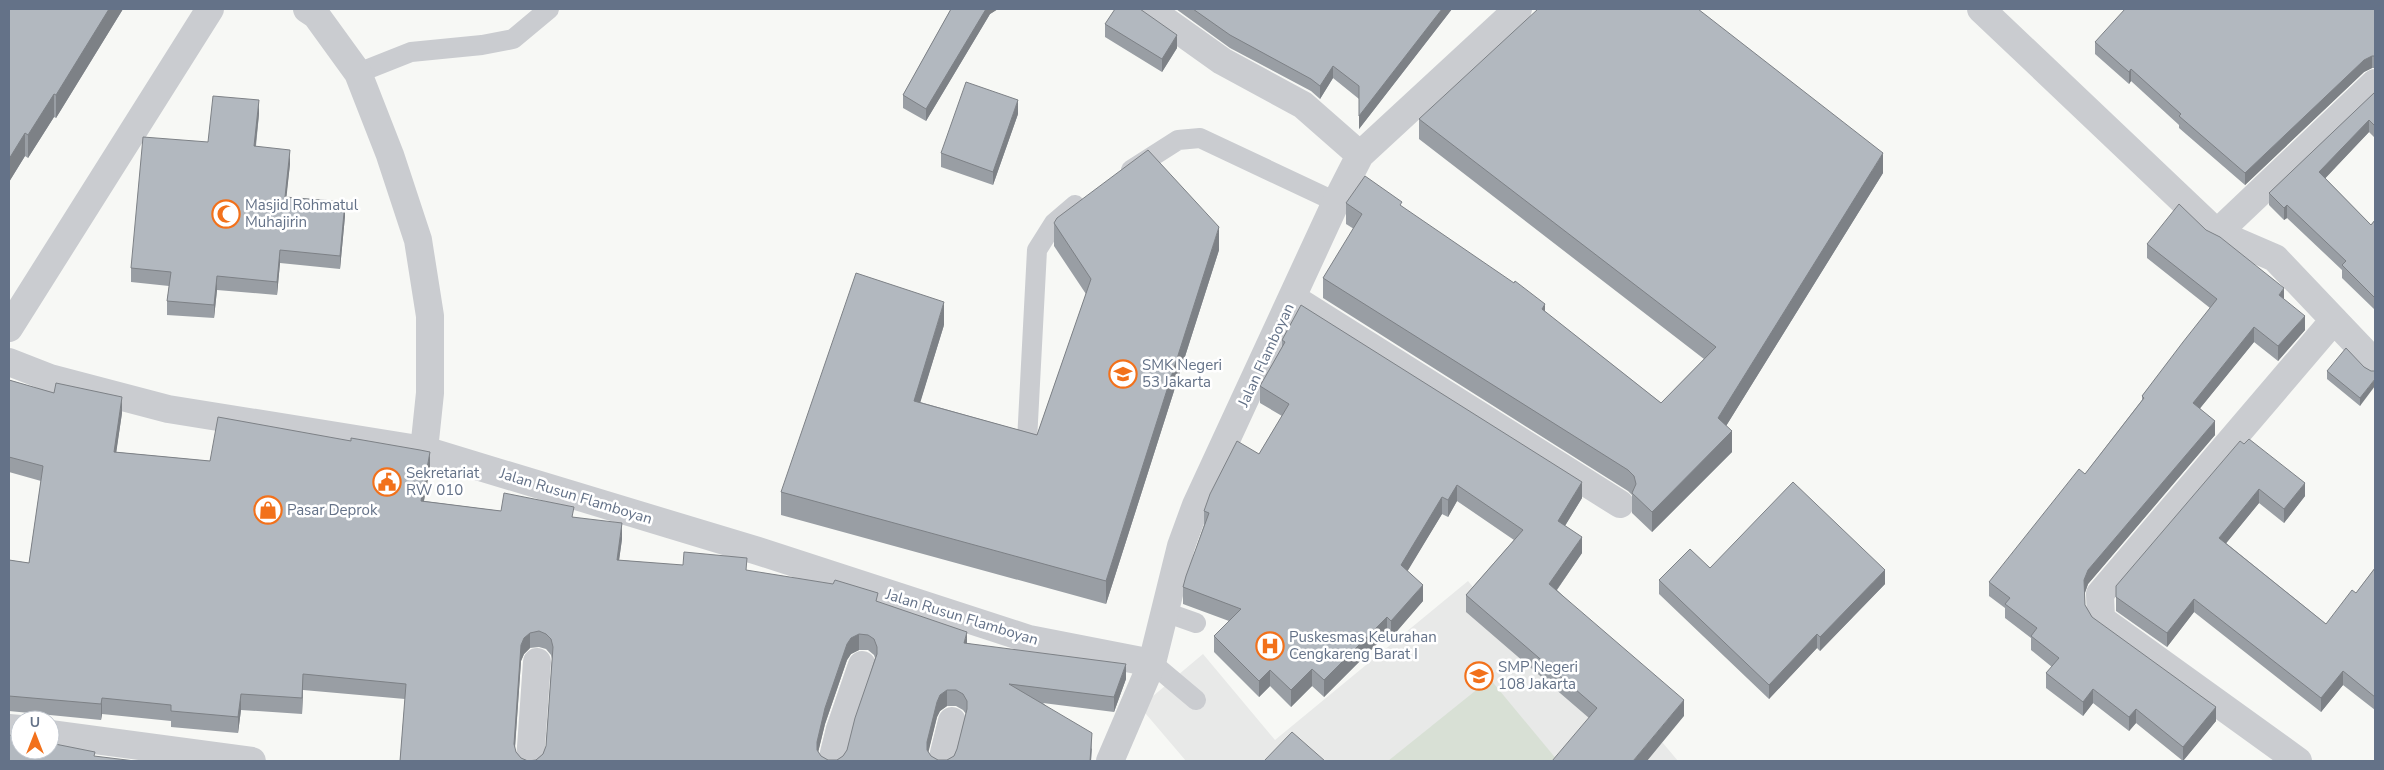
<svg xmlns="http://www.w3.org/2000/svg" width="2384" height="770" font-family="'Nunito Sans',sans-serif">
<rect width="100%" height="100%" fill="#f7f8f5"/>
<path fill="#e8e9e8" d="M1468 581 1497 616 1532 587 1678 761H1186L1140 707 1203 654 1275 740Z"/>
<path fill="#d8e0d5" d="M1490 679 1558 761H1388Z"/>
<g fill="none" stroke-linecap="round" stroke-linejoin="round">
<path stroke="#caccd0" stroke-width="20" d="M358 73 411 52 482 45 513 39 549 9
M1131 170 1178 140 1200 138 1336 202
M1027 441 1037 250 1054 223 1075 205
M1165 612 1196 623
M1152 663 1196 700"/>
<path stroke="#caccd0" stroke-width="28" d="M307 9 316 15 358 73 390 155 418 240 430 316V393L424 450
M1149 9 1222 61 1303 105 1360 155
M1981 9 2217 233 2275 258 2375 363
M2217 233 2375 83
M1293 298 1620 504
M9 328 210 9
M9 362 50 378 168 409 424 450 758 551 1029 639 1152 663
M9 728 20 729
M50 734 252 761
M530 761 537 662
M832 761 840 729 862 665
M942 761 952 721
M1110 761 1152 663 1181 546 1196 505 1336 202 1360 155 1518 9
M2298 761 2101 619 2100 594 2334 320"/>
</g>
<path fill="#999ea4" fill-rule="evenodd" d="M9 9H123L56 118 54 117 28 158 25 156 9 182Z
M951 9H998L990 14 926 121 903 108V95Z
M1176 9H1452L1359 129V99L1333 78 1320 99 1311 91 1230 48Z
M2375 9V68H2372L2364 72 2245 185 2179 128V125L2131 81 2129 84 2095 54V42Z
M1105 24 1177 48 1162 72 1105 37Z
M2375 92V136L2374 137 2369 132 2325 178 2371 225 2375 220V310L2342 278V270L2287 218 2284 220 2269 205V193Z
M259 114 256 146 290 164 286 197 345 216 340 269 280 263 277 295 217 290 214 318 167 315V301L169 286 131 282V268L208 142Z
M1018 114 993 185 941 167V153Z
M1419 119 1883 173 1726 426 1732 452 1652 532 1632 513V495L1628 491 1323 298V278L1354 229 1346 224V203L1402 207 1545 312 1661 403 1704 359 1419 139Z
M1054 223 1219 250 1106 604 781 515V492L944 325 920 402 1037 435 1086 294 1054 246Z
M2206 230 2284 300 2305 330 2278 361 2254 342 2200 408 2215 435 2088 584 2085 593V605L2092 617 2216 721 2183 761 2136 723 2129 731 2093 703 2083 716 2046 688V673L2052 667 2031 650V638L2005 618V608L1989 596V582L2085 474 2142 400V396L2210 308 2147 258V244Z
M1282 340 1582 498 1565 526 1582 553 1557 590 1684 716 1589 718 1466 612V595L1514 540 1457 501 1448 517 1442 514 1407 571 1423 601 1391 638 1387 634 1324 697 1312 686 1291 707 1270 686 1259 697 1214 652V636L1229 621 1183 604V587L1204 525V511L1259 454 1282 416 1260 403V386L1282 348Z
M2364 367 2371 371 2360 406 2327 379V371Z
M9 380 122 413 116 452 210 461 430 468 424 501 501 511 574 517 622 539 619 560 747 571 878 602 967 643 1126 679 1114 712 1043 703 1092 749 1091 761H400L405 699 303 690 302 714 241 710 238 733 171 727V721L102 714 101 720 9 711V560L29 563 41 481 9 472ZM539 647 546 649 551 655 552 659 546 746 543 754 536 760 528 761 521 758 516 752 515 749 521 661 524 654 530 648ZM859 650H868L874 655 875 658 847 750 843 756 837 760H828L821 756 818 752 825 724 847 660 851 654ZM947 706H956L963 710 966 714 957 749 954 756 947 760H938L931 756 928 752 937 717 940 711Z
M2244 444 2305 496 2284 523 2259 503 2226 543 2326 624 2356 593 2375 568V710L2343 685 2321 712 2194 612 2167 647 2116 611V586Z
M1710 568 1885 584 1820 651 1817 648 1769 699 1659 594V580Z"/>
<path fill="#7d8186" d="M109 9H123L56 118V95Z
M986 9H998L990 14 926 121V109Z
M1442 9H1452L1359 129V116Z
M1177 35V48L1162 72V59Z
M2372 56V68L2364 72 2245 185V173L2364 60Z
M1333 66V78L1320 99V86Z
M2131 69V81L2129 84V72Z
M54 94V117L28 158V135Z
M259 100V114L254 160V146Z
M1018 100V114L993 185V172Z
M2369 120V132L2319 185V172Z
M2375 124V136L2374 137V125Z
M25 133V156L9 182V159Z
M290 150V164L285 211V197Z
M1883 153V173L1718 439V418Z
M345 202V216L340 269V256Z
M2287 205V218L2284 220V208Z
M1219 227V250L1106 604V581Z
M280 250V263L277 295V282Z
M217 276V290L214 318V305Z
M2284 288V302L2279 295Z
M944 302V325L914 423V401Z
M1545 304V325L1542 309Z
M2305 316V330L2278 361V346Z
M2254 327V342L2193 417V403Z
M2375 379V386L2360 406V398Z
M122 397V413L114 468V452Z
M2215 421V435L2088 584 2084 595V580L2088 570Z
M1732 431V452L1652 532V512Z
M430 452V468L421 516V501Z
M1582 482V498L1558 537V521Z
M2305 483V496L2284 523V509Z
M1457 485V501L1448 517V500Z
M2259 489V503L2219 552V538Z
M1442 497V514L1401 582V565Z
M622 523V539L617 575V560Z
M1582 537V553L1549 601V584Z
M1885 570V584L1820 651V637Z
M1423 585V601L1391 638V621Z
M2194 599V612L2167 647V633Z
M1387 617V634L1324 697V680Z
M967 632V648L964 643Z
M530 633V648L524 654 521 661 514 760V744L521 645 524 638Z
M859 634V650L851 654 847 660 825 724 817 757V742L825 708 847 644 851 638Z
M1817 634V648L1769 699V685Z
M1126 664V679L1114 712V697Z
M1312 669V686L1291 707V690Z
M1270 670V686L1259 697V681Z
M2343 671V685L2321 712V698Z
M303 674V690L302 714V698Z
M2093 689V703L2083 716V702Z
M947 690V706L940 711 937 717 927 758V742L937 702 940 695Z
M241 694V710L238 733V717Z
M102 698V714L101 720V704Z
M1684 700V716L1647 761H1633Z
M2216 707V721L2183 761V747Z
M2136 709V723L2129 731V717Z
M1092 733 1091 761H1090Z"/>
<path fill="#b2b8bf" stroke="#7d8186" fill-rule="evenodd" d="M9 9H109L56 95 54 94 28 135 25 133 9 159Z
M951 9H986L926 109 903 95Z
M1115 9H1140L1177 35 1162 59 1105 24Z
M1193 9H1442L1359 116V86L1333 66 1320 86 1311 79 1230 35Z
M1538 9H1698L1883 153 1718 418 1732 431 1652 512 1632 493 1636 484 1634 476 1628 470 1323 278 1362 214 1346 203 1365 176 1402 202 1400 205 1514 283 1515 281 1545 304 1542 309 1661 403 1716 347 1419 119Z
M2125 9H2375V56H2372L2364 60 2245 173 2179 116 2181 114 2131 69 2129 72 2095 42Z
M966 82 1018 100 993 172 941 153Z
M2375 92V124L2374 125 2369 120 2319 172 2371 225 2375 220V298L2342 265 2346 261 2287 205 2284 208 2269 193Z
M213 96 259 100 254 146 290 150 285 197 345 202 340 256 280 250 277 282 217 276 214 305 167 301 171 272 131 268 143 137 208 142Z
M1148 150 1219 227 1106 581 781 492 856 273 944 302 914 401 1037 435 1091 279 1054 223 1057 218Z
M2179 204 2206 230 2220 237 2284 288 2279 295 2305 316 2278 346 2254 327 2193 403 2215 421 2088 570 2084 580 2085 605 2092 617 2216 707 2183 747 2136 709 2129 717 2093 689 2083 702 2046 673 2059 658 2031 636 2037 628 2005 604 2010 598 1989 582 2079 469 2085 474 2144 398 2142 396 2183 342 2217 299 2147 244Z
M1301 305 1582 482 1558 521 1582 537 1549 584 1684 700 1633 761H1552L1597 708 1466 595 1523 530 1457 485 1448 500 1442 497 1401 565 1423 585 1391 621 1387 617 1324 680 1312 669 1291 690 1270 670 1259 681 1214 636 1241 609 1183 587 1186 576 1209 513 1204 511 1210 494 1237 441 1259 454 1289 404 1260 386 1285 342 1282 340Z
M2346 348 2364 367 2371 371H2375V379L2360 398 2327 371Z
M9 380 54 393 56 383 122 397 114 452 210 461 218 417 351 441V438L420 450 430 452 421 501 501 511 504 493 574 507 572 517 622 523 617 560 683 565 684 552 747 558 746 570 833 584 835 580 878 593 876 601 967 632 964 643 1126 664 1114 697 1009 684 1092 733 1090 761H400L406 684 303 674 302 698 241 694 238 717 171 711V705L102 698 101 704 9 696V560L29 563 43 466 9 457ZM539 631 546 634 551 639 553 647 546 746 543 754 536 760 528 761 521 758 516 752 514 744 521 645 524 638 530 633ZM859 634 868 635 874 639 877 647V654L855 718 847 750 843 756 837 760H828L821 756 817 750V742L825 708 847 644 851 638ZM947 690H956L963 694 967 701V709L957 749 954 756 947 760H938L931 756 927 750V742L937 702 940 695Z
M2249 439 2305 483 2284 509 2259 489 2219 538 2326 624 2352 590 2356 593 2375 568V697L2343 671 2321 698 2194 599 2167 633 2116 597V586L2240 441 2244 444Z
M1793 482 1885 570 1820 637 1817 634 1769 685 1659 580 1690 549 1710 568Z
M1292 732 1325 761H1264Z
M9 735 20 737V750H50V743L95 752 94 756 135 761H9Z"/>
<defs>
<g id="mosque-ring" transform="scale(1.4375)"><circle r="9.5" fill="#fff" stroke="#f2711b" stroke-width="1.5"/><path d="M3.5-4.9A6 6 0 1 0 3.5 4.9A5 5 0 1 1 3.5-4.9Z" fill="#f2711b"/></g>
<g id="school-ring" transform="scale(1.4375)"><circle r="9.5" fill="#fff" stroke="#f2711b" stroke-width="1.5"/><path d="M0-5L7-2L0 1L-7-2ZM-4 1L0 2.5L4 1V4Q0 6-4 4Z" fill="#f2711b"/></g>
<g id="civic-ring" transform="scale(1.4375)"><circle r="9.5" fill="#fff" stroke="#f2711b" stroke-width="1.5"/><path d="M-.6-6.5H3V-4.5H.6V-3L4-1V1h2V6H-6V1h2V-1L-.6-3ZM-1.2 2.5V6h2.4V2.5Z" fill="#f2711b"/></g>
<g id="shop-ring" transform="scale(1.4375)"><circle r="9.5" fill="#fff" stroke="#f2711b" stroke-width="1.5"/><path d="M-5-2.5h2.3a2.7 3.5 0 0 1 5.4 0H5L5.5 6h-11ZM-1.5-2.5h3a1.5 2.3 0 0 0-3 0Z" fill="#f2711b"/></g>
<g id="hospital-ring" transform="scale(1.4375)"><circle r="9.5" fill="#fff" stroke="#f2711b" stroke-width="1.5"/><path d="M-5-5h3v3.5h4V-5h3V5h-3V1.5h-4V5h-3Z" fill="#f2711b"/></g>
</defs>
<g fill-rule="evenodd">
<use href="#mosque-ring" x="226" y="214"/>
<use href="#school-ring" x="1123" y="374"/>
<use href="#civic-ring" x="387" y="482"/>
<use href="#shop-ring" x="268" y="510"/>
<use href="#hospital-ring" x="1270" y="646"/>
<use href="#school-ring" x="1479" y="676"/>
</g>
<g text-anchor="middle" stroke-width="5" stroke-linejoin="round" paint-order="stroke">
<g font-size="15" fill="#647288" stroke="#fff" text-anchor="start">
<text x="245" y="210">Masjid Rohmatul<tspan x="245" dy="17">Muhajirin</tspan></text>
<text x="1142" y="370">SMK Negeri<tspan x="1142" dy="17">53 Jakarta</tspan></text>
<text x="406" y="478">Sekretariat<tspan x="406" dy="17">RW 010</tspan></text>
<text x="287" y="515">Pasar Deprok</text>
<text x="1289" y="642">Puskesmas Kelurahan<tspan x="1289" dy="17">Cengkareng Barat I</tspan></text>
<text x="1498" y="672">SMP Negeri<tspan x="1498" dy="17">108 Jakarta</tspan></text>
</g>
<g font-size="15" fill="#647288" stroke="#fff">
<text transform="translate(1266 355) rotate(-65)" y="5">Jalan Flamboyan</text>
<text transform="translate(576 496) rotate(17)" y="5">Jalan Rusun Flamboyan</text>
<text transform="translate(962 617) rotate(17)" y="5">Jalan Rusun Flamboyan</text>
</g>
</g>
<rect width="2384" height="770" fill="none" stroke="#647288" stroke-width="20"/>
<g transform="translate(35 735)"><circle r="24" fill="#ffffff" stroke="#c1c7cf"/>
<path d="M0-4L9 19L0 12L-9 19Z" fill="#f2711b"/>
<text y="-8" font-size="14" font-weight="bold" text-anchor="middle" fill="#647288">U</text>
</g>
</svg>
